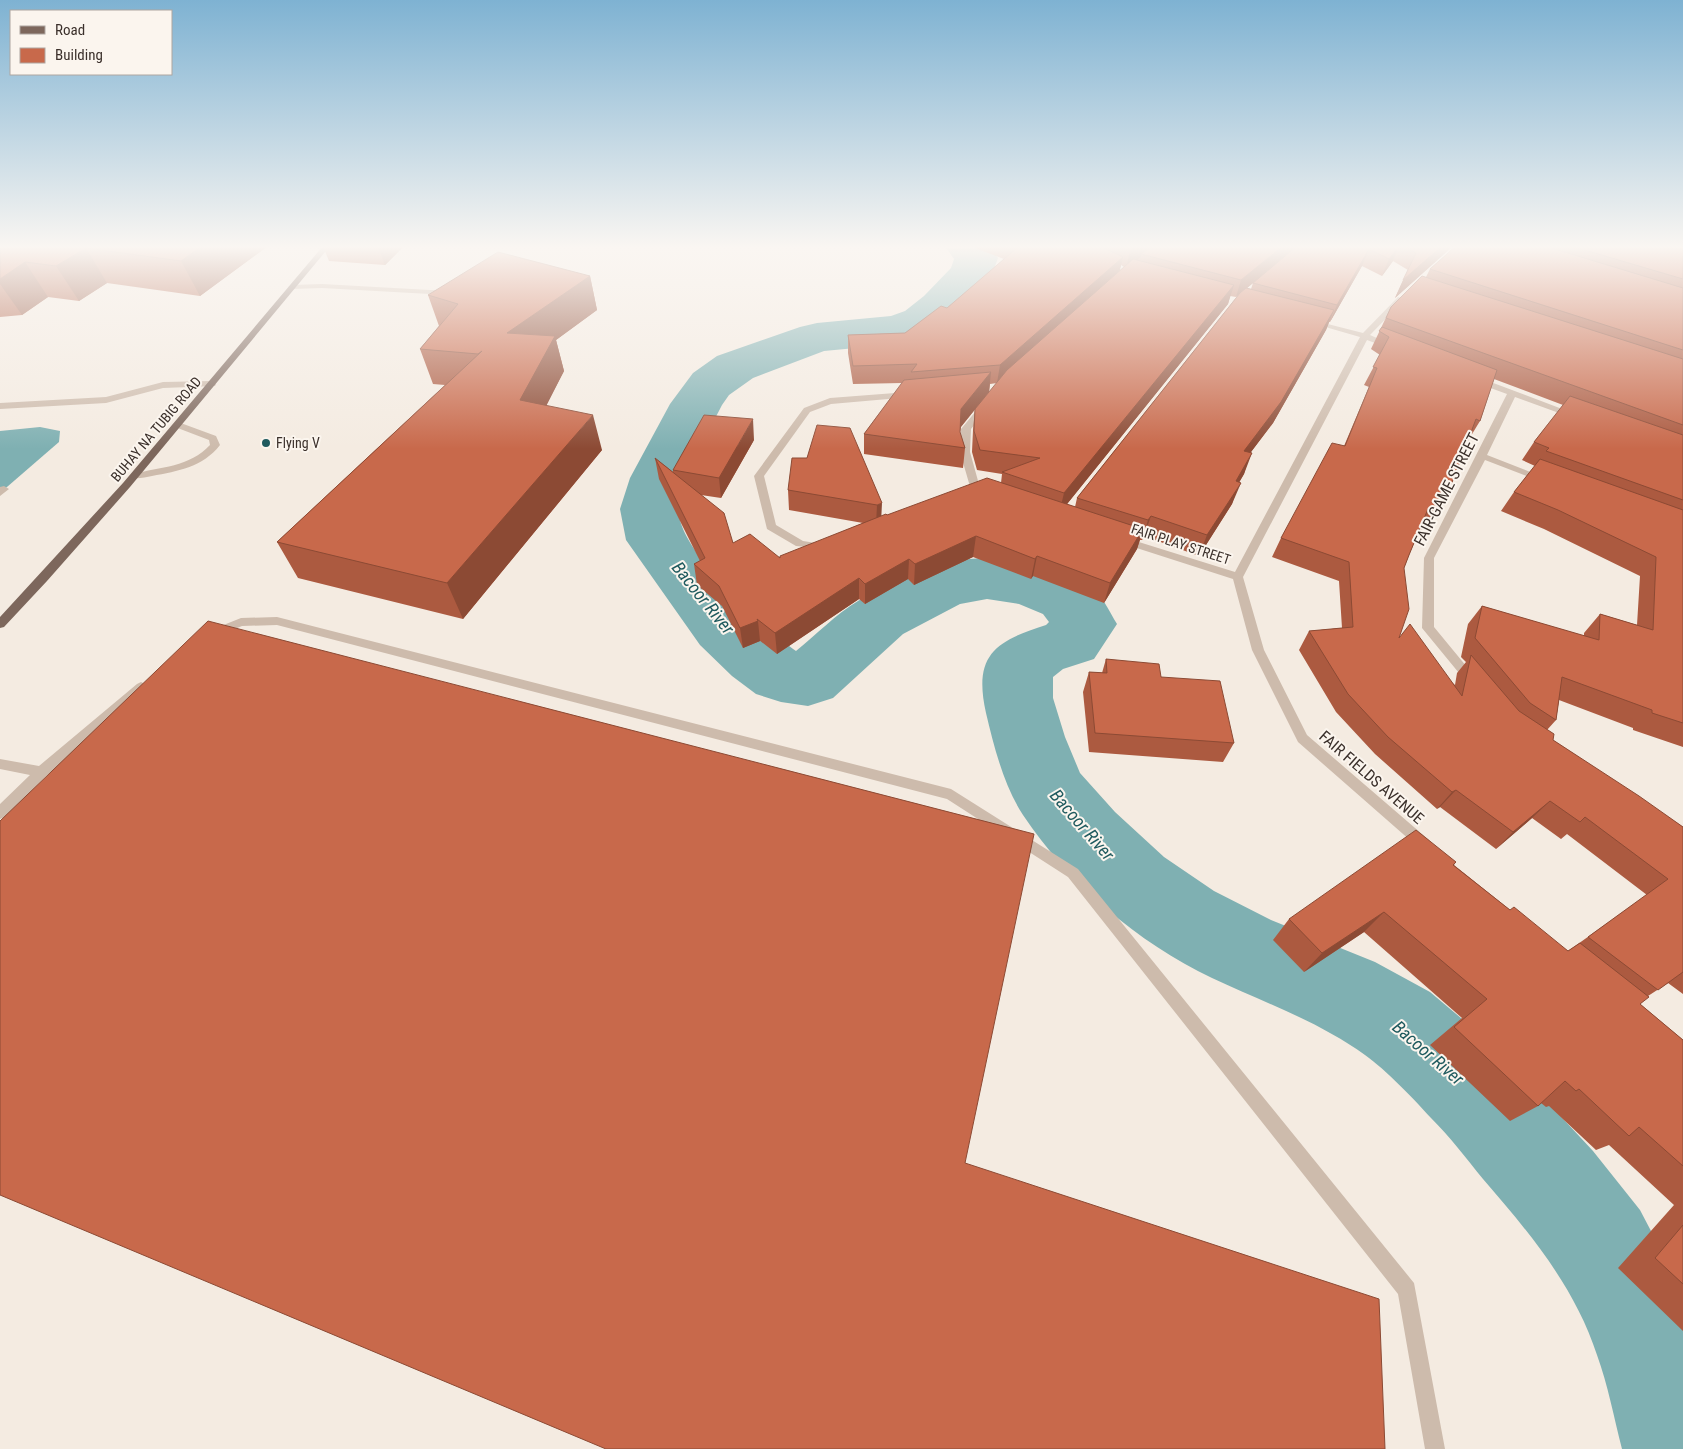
<svg xmlns="http://www.w3.org/2000/svg" width="1683" height="1449" font-family="'Roboto Condensed',sans-serif">
<rect width="100%" height="100%" fill="#f4ebe1"/>
<path fill="#7fb0b2" d="M40 427 60 431 59 442 0 493V431Z"/>
<g fill="none" stroke-linecap="round" stroke-linejoin="round">
<path fill="#7fb0b2" fill-rule="evenodd" d="M945 246H989L998 258 993 272 987 281 956 316 939 331 898 344 824 351 753 378 729 395 722 405C706 437 684 471 679 507 673 546 765 630 796 651 816 635 836 614 858 601 914 566 975 547 1039 565 1051 569 1081 575 1089 583 1101 593 1109 611 1117 624L1094 659 1063 669 1053 677V698L1065 737 1080 773 1115 812 1164 857 1214 891 1271 920 1375 962 1430 992 1499 1050 1593 1151 1640 1210 1683 1292V1449H1622C1614 1418 1608 1385 1597 1355 1575 1287 1529 1232 1483 1179 1466 1158 1450 1137 1431 1118 1413 1098 1386 1070 1365 1055 1318 1021 1263 1002 1212 978 1137 942 1069 884 1023 815 1004 786 994 747 986 713 973 655 995 641 1046 625L1049 622 1043 614 1019 604 987 599 960 604 903 634 833 698 808 706 781 702 756 694 732 676 700 645 626 540 620 509 630 478 670 404 693 373 717 356 800 327 817 323 891 316 905 311 924 296 951 268 954 259Z"/>
<path fill="#cdbbac" fill-rule="evenodd" d="M322 284 430 290H440L450 286 454 288 444 294H430L322 288 292 289 288 287 292 285Z
M1398 297 1405 299 1370 335 1395 346 1391 349 1367 340 1243 577 1264 650 1307 735 1429 840 1431 844 1429 848 1424 850 1419 848 1298 742 1252 650 1233 579 1118 542 1117 540 1122 537 1126 538 1235 572 1360 337 1308 322 1312 320 1363 333Z
M1474 378H1480L1578 415 1570 417 1515 397 1487 455 1548 479 1546 481H1540L1485 460 1434 558V627L1476 678 1478 681 1472 685 1468 684 1422 628 1424 558 1507 394 1474 382Z
M212 381 216 384 215 386 163 388 106 403 0 409V403L106 397 163 382Z
M908 392 912 395 911 397 831 404 810 412 764 476 776 525 803 541 828 545V549L796 546 767 529 754 476 804 408 830 398Z
M984 404 989 407 971 429 970 452 980 488 990 493 985 496 971 490 960 452 961 429 981 405Z
M178 422 216 436 220 445C203 467 178 471 152 476 146 477 139 479 133 478V474C160 467 190 467 210 445L209 440 175 427 173 425Z
M4 486 9 489 0 496V487Z
M277 617 951 789 1078 869 1414 1283 1445 1449H1425L1398 1294 1068 877 947 799 277 625 242 626 215 637 209 633 211 630 241 618Z
M141 682 145 684 147 687 145 690 46 776 5 817 0 819V804L30 775 0 769V759L39 766 137 684Z"/>
<path fill="#7d675c" fill-rule="evenodd" d="M323 246H330L130 487 47 581 4 627 0 628V617L123 483Z"/>
</g>
<path fill="#ac5a40" fill-rule="evenodd" d="M0 246H268L200 296 107 283 79 301 48 297 22 315 0 317Z
M323 246H404L385 265 329 261Z
M970 246H1453L1395 298 1408 270 1393 261 1382 276 1362 266 1330 322H1329L1326 330 1273 423 1250 453 1244 474 1239 482 1232 504 1199 556 1144 536 1142 540H1140L1137 549 1104 603 1033 576 1031 579 973 557 914 585 908 579 865 604 859 599 777 654 759 640 760 641 743 648 722 606 697 585 694 564 700 561 659 479 655 458 673 472V470L754 440 721 498 701 495 733 543 780 558 863 523 789 510 788 490 807 458 850 428 881 516 887 515 1001 483 1002 474 977 470 972 452 973 430 975 409 997 383 990 384 989 392 961 427 960 432 965 448 963 468 864 454V434L902 383 853 384 848 353V335L905 333 947 308 1004 259ZM1121 265 1124 267 1119 271ZM1253 283 1251 289 1247 288ZM1239 294 1077 498 1075 507 1067 504 1228 304 1230 296 1236 297Z
M1456 246H1683V747L1633 730V728L1559 700 1556 720 1547 730 1553 740 1683 827V994L1668 983 1648 996 1640 1004 1683 1040V1331L1618 1268 1674 1205 1609 1145 1596 1150 1549 1106 1546 1107 1541 1103 1538 1106 1510 1121 1430 1045 1462 1018 1364 932 1304 972 1273 940 1289 919 1456 862 1454 865 1510 910 1568 951 1647 895 1567 834 1561 839 1532 818 1496 849 1440 807 1437 809 1375 754 1336 712 1299 650 1309 631 1342 628 1339 581 1272 557 1281 538 1344 446 1369 387 1364 385 1380 355 1371 349 1391 307 1426 277 1430 269ZM1494 379 1563 405 1534 442 1522 460 1535 466 1514 492 1501 511 1544 529 1640 576 1637 625 1600 614 1584 633V636L1482 606 1468 624 1461 657 1466 662 1457 673 1455 685 1399 638 1404 568 1409 555 1420 529 1426 530 1448 493 1469 439 1480 421Z
M590 276 597 310 556 340 564 371 546 405 602 450 463 619 298 578 277 542 445 385 433 384 420 349 439 326 428 295Z
M1106 659 1161 677 1234 743 1223 762 1089 752 1083 692 1089 672 1102 673Z"/>
<path fill="#8c4a34" d="M202 246H268L200 296 181 261Z
M379 246H404L385 265 378 247Z
M1136 246H1155L1141 254V257L1126 268 1130 251Z
M1283 246H1298L1236 297 1241 280Z
M1399 246 1393 261 1382 276 1389 259Z
M1442 246H1453L1395 298 1403 280Z
M86 248 107 283 79 301 56 266Z
M1369 249 1362 266 1330 322 1337 305Z
M1123 257 1119 274 997 383 1000 365Z
M25 262 48 297 22 315 0 284V279Z
M590 276 597 310 556 340 564 371 531 436 520 400 507 333Z
M1234 285 1228 304 1059 514 1064 493Z
M1334 310 1326 330 1273 423 1236 472 1244 451Z
M991 372 989 392 959 429 961 409Z
M593 415 602 450 463 619 447 583Z
M753 419 754 440 721 498 719 478Z
M1252 453 1244 474 1228 502 1236 481Z
M1241 483 1232 504 1199 556 1207 535Z
M882 503 881 523 876 525 877 505Z
M1151 516 1144 536 1142 540 1148 520Z
M1143 529 1137 549 1104 603 1110 583Z
M976 536 973 557 914 585 915 564Z
M1037 556 1033 576 1031 579 1035 559Z
M909 559 908 579 865 604V584Z
M859 578V599L777 654 775 633Z
M758 621 760 641 743 648 740 628Z
M1456 790 1440 807 1437 809 1452 792Z
M1550 801 1532 818 1496 849 1513 832Z
M1384 912 1364 932 1304 972 1322 953Z"/>
<path fill="#c8694b" stroke="#8c4a34" d="M0 246H202L181 261 86 248 56 266 25 262 0 279Z
M1017 246H1100L1123 257 1000 365 911 372 917 364 853 366 848 335 905 333 941 306 947 308 1018 247Z
M1120 246H1136L1130 251Z
M1152 246H1283L1241 280 1141 254Z
M1297 246H1399L1389 259 1369 249 1337 305 1253 283Z
M1404 246H1442L1403 280 1416 253Z
M1456 246H1545L1683 288V350L1430 269Z
M1571 246H1683V279Z
M498 252 590 276 507 333 555 336 520 400 593 415 447 583 277 542 482 351 478 354 420 349 458 304 428 295Z
M1133 259 1234 285 1064 493 1002 472 1040 458 980 450 974 431 975 409 1007 370Z
M1422 276 1683 359V425L1386 318 1391 307Z
M1246 288 1334 310 1281 402 1244 451 1252 453 1236 481 1241 483 1207 535 1151 516 1148 520 1077 498 1240 293Z
M1382 327 1497 370 1480 421 1476 419 1448 493 1444 492 1437 512 1428 509 1409 555 1404 568 1409 609 1399 638 1410 624 1462 696 1471 655 1519 711 1554 734 1553 740 1639 796 1683 827V972L1658 990 1588 937 1668 879 1585 817 1580 822 1550 801 1513 832 1456 790 1452 792 1388 737 1348 694 1309 631 1353 627 1349 562 1281 538 1332 443 1345 446 1377 368 1373 367 1389 337 1379 331Z
M991 372 961 409 960 432 965 448 864 434 904 380Z
M1570 396 1683 435V500L1546 451 1549 448 1534 442Z
M704 415 753 419 719 478 673 470Z
M817 425 850 428 882 503 877 505 788 490 792 458H807Z
M655 458 724 513 733 543 750 534 780 558V556L886 514 887 515 987 478 1143 529 1110 583 1037 556 1035 559 976 536 915 564 909 559 865 584 859 578 775 633 757 619 758 621 740 628 719 586 694 564 705 558Z
M1540 459 1683 510V723L1652 713V710L1562 677 1556 720 1530 703 1475 638 1482 606 1599 640 1600 614 1653 630 1656 557 1558 510 1514 492Z
M208 621 1034 834 965 1163 1379 1299 1385 1449H606L0 1195V821Z
M1106 659 1159 664 1161 677 1220 681 1234 743 1095 733 1089 672 1107 673Z
M1416 830 1456 862 1453 865 1510 910 1514 907 1568 951 1580 943 1649 997 1640 1004 1683 1040V1166L1639 1127 1629 1136 1579 1089 1576 1091 1565 1081 1538 1106 1454 1027 1487 999 1384 912 1322 953 1289 919Z
M1683 1225V1284L1655 1258Z"/>
<linearGradient id="sky" x2="0" y2="1"><stop stop-color="#7eb2d2"/><stop offset="0.55" stop-color="#faf6f2"/><stop offset="1" stop-color="#faf6f2" stop-opacity="0"/></linearGradient>
<rect width="1683" height="449" fill="url(#sky)"/>
<circle fill="#1f5a5e" stroke="#fbf5ee" stroke-width="2" cx="266" cy="443" r="5"/>
<g text-anchor="middle" stroke-width="4" stroke-linejoin="round" paint-order="stroke">
<g font-size="14" fill="#3b302b" stroke="#fbf5ee">
<text transform="translate(156 429) rotate(-50)" y="5">BUHAY NA TUBIG ROAD</text>
<text transform="translate(1181 544) rotate(18)" y="5">FAIR PLAY STREET</text>
</g>
<g font-size="14" fill="#3b302b" stroke="#fbf5ee" text-anchor="start">
<text x="276" y="448">Flying V</text>
</g>
<g font-size="16" fill="#3b302b" stroke="#fbf5ee">
<text transform="translate(1446 489) rotate(-63)" y="6">FAIR-GAME STREET</text>
<text transform="translate(1372 777) rotate(41)" y="6">FAIR FIELDS AVENUE</text>
</g>
<g font-size="18" font-style="italic" fill="#1f5a5e" stroke="#fbf5ee">
<text transform="translate(703 598) rotate(51)" y="6">Bacoor River</text>
<text transform="translate(1082 825) rotate(49)" y="6">Bacoor River</text>
<text transform="translate(1428 1053) rotate(41)" y="6">Bacoor River</text>
</g>
</g>
<rect x="10" y="10" width="162" height="65" fill="#fbf5ee" stroke="#aea6a0"/>
<rect x="20" y="26" width="25" height="8" fill="#7d675c" stroke="#aea6a0"/>
<text x="55" y="35" font-size="15" fill="#3b302b">Road</text>
<rect x="20" y="48" width="25" height="15" fill="#c8694b" stroke="#aea6a0"/>
<text x="55" y="60" font-size="15" fill="#3b302b">Building</text>
</svg>
